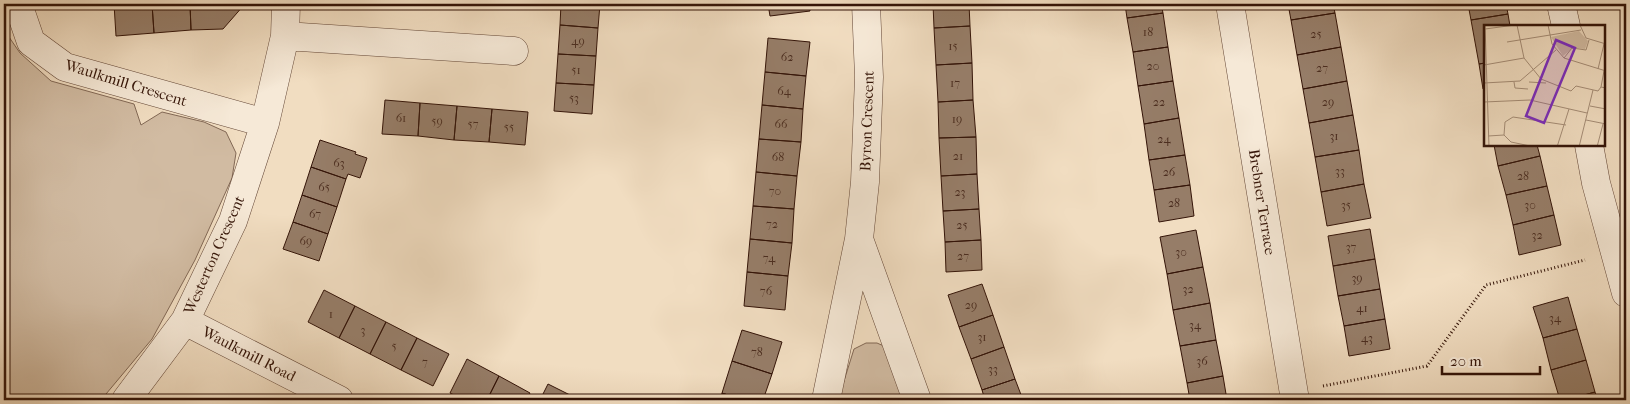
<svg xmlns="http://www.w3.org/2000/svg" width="1630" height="404" font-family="'IM FELL French Canon',serif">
<rect width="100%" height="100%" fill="#f1ddc1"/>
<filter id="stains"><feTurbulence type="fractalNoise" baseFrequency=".004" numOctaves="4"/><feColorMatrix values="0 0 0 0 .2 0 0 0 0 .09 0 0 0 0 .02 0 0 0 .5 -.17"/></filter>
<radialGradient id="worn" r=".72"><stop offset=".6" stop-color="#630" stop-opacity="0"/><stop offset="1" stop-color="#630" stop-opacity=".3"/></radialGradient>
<path fill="#d1bba2" stroke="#826855" d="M4 14 9 37 20 53 51 81 134 104 141 125 162 112 204 122 226 132 236 153 232 178 195 260 152 339 101 400H4Z
M866 343H877L886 347 906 400H838L854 349Z"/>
<path fill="#967d68" stroke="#341408" d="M114 4H152L154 33 116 36Z
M152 4H190L191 30 154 33Z
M190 4H244V5L223 29 191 30Z
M561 4H600L598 28 560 25Z
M768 4H809L810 11 770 16Z
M933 4H969L970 26 934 28Z
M1125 4H1161L1163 13 1127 18Z
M1288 4H1333L1335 13 1291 20Z
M1468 4H1506L1508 14 1471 20Z
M1163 13 1168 47 1133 52 1127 18Z
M1335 13 1341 47 1297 55 1291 20Z
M1508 14 1510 26H1485V63L1479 64 1471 20Z
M560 25 598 28 596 56 558 54Z
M970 26 972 63 936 65 934 28Z
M768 38 810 42 806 76 765 72Z
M1168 47 1173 81 1138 86 1133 52Z
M1341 47 1347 81 1303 89 1297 55Z
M558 54 596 56 594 85 556 83Z
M972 63 973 100 938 102 936 65Z
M1485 63V89H1483L1479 64Z
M765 72 806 76 803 109 762 105Z
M1173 81 1179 118 1144 124 1138 86Z
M1347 81 1353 115 1309 123 1303 89Z
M556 83 594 85 592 114 554 111Z
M385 100 420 103 418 136 382 134Z
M973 100 976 137 939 138 938 102Z
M420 103 457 106 454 140 418 136Z
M762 105 803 109 801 142 759 139Z
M457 106 492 109 489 142 454 140Z
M492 109 528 112 525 145 489 142Z
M1353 115 1359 150 1315 157 1309 123Z
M1179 118 1185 155 1149 160 1144 124Z
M976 137 977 174 941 176 939 138Z
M759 139 801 142 797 176 756 172Z
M320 140 356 152 355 154 367 158 360 178 348 174 346 179 311 167Z
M1494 145H1537L1540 156 1498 166Z
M1359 150 1364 184 1321 192 1315 157Z
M1185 155 1190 185 1154 190 1149 160Z
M1540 156 1547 186 1506 195 1498 166Z
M311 167 346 179 337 207 302 195Z
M756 172 797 176 794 209 753 206Z
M977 174 979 209 943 211 941 176Z
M1364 184 1371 218 1327 226 1321 192Z
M1190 185 1194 216 1159 222 1154 190Z
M1547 186 1554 215 1513 225 1506 195Z
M302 195 337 207 328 234 293 222Z
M753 206 794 209 792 243 750 239Z
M979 209 981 240 945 242 943 211Z
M1554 215 1561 245 1519 255 1513 225Z
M293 222 328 234 319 261 283 249Z
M1370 229 1375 259 1333 266 1328 236Z
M1196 230 1203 267 1167 274 1160 237Z
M750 239 792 243 788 276 747 272Z
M981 240 982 270 946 272 945 242Z
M1375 259 1380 289 1338 296 1333 266Z
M1203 267 1210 303 1173 310 1167 274Z
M747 272 788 276 785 310 744 306Z
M982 284 993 315 959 327 948 295Z
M1380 289 1385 319 1344 326 1338 296Z
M324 290 355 306 339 338 308 322Z
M1568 297 1577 329 1543 338 1533 307Z
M1210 303 1216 340 1180 346 1173 310Z
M355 306 386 322 370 354 339 338Z
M993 315 1004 347 971 359 959 327Z
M1385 319 1390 349 1349 356 1344 326Z
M386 322 417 338 401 370 370 354Z
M1577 329 1586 360 1551 370 1543 338Z
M742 330 782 342 772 374 732 361Z
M417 338 449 354 433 386 401 370Z
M1216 340 1223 376 1187 383 1180 346Z
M1004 347 1015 379 982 390 971 359Z
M467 359 499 376 487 400H464L450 393Z
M1586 360 1595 392 1566 400H1560L1551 370Z
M732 361 772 374 763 400H743L722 393Z
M499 376 530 393 526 400H487Z
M1223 376 1227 400H1190L1187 383Z
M1015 379 1023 400H985L982 390Z
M548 384 580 400H540Z
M1595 392 1598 400H1566Z
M722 393 743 400H720Z"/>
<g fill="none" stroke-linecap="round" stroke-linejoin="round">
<g stroke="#634636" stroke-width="29">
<path id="minor" d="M18 4 31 42 65 67 265 123
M1230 4 1295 400
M1561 4 1566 26
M285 36 514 51
M1589 145 1596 183 1626 293
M859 239 917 400
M185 321 339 400
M126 400 185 321 233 221 265 123 285 36 286 4
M826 400 859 239 865 182 869 77 866 4"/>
</g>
<path stroke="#341408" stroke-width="3" stroke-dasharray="1 2.5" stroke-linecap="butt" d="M1323 386 1427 366 1486 285 1585 260"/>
<use href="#minor" stroke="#f6e9d7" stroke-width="28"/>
</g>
<g text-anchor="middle" stroke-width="4" stroke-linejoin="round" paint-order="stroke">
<g font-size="12" fill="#4c2e20">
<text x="1148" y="36">18</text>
<text x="1316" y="38">25</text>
<text x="578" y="45">49</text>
<text x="953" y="50">15</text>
<text x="787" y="61">62</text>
<text x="1153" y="70">20</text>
<text x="1322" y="72">27</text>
<text x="576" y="74">51</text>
<text x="955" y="87">17</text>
<text x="784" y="95">64</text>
<text x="574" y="102">53</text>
<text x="1159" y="106">22</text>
<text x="1328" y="106">29</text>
<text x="401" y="122">61</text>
<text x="957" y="123">19</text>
<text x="437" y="125">59</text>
<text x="473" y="128">57</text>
<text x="781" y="128">66</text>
<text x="509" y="131">55</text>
<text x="1334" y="140">31</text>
<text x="1164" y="143">24</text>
<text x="958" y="160">21</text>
<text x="778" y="161">68</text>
<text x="339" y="167">63</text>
<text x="1340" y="175">33</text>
<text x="1169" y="176">26</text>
<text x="1523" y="180">28</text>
<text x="324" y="191">65</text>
<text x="775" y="195">70</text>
<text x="960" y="196">23</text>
<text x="1174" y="207">28</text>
<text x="1346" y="209">35</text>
<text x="1530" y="209">30</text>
<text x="315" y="218">67</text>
<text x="772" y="228">72</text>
<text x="962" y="229">25</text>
<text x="1537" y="239">32</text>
<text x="306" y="245">69</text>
<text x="1351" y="251">37</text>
<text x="1181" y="256">30</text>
<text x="963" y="260">27</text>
<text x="769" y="262">74</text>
<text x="1357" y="282">39</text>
<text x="1188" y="293">32</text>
<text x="766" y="295">76</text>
<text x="971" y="309">29</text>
<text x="1362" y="312">41</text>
<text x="331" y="318">1</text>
<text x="1555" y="322">34</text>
<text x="1195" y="329">34</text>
<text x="363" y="334">3</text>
<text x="982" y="341">31</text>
<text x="1367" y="342">43</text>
<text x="394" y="350">5</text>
<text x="757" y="356">78</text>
<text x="1202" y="365">36</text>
<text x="425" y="366">7</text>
<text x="993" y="373">33</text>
</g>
<g font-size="15" fill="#341408" stroke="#f6e9d7">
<text transform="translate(126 83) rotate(17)" y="5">Waulkmill Crescent</text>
<text transform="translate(867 121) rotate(-88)" y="5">Byron Crescent</text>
<text transform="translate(1262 202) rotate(81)" y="5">Brebner Terrace</text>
<text transform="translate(214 255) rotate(-66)" y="5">Westerton Crescent</text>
<text transform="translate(249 354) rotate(27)" y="5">Waulkmill Road</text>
</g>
</g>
<g transform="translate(1484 25)">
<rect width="121" height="121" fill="#f1ddc1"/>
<path d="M95 6 104 16 101 24 89 23 79 31 67 12Z" fill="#d1bba2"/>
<path fill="none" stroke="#a58d77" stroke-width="1" d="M1 0 5 122M33 0 40 33 57 54 87 66 92 61 114 66 117 62 122 63M64 0 68 19 80 33 122 46M96 0 102 13 122 19M1 4 31 0M23 17 97 5M80 33 88 23 102 25 105 15M0 40 40 33M114 44 120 19M30 57 31 63 44 64M45 57 62 58M0 58 36 56 72 25M117 62 120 46M0 77 46 75 103 88M106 81 122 84M102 95 122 99M20 110 21 97 29 92 82 100M4 111 20 110 27 117 51 122M73 122 85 84M95 122 109 65M113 122 119 99"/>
<path fill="#7b2cbf" fill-opacity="0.15" stroke="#7b2cbf" stroke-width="2.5" d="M72 15 91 23 60 98 42 91Z"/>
<rect width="121" height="121" fill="none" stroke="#341408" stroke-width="2.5"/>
</g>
<rect width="1630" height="404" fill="none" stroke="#f1ddc1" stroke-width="20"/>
<rect x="5" y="5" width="1620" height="394" fill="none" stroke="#341408" stroke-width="2.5"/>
<rect x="10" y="10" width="1610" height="384" fill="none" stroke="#341408"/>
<path d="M1442 366v8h98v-8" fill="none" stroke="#341408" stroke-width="2.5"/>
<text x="1450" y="366" font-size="15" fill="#341408" stroke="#f6e9d7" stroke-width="4" paint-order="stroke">20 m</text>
<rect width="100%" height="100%" filter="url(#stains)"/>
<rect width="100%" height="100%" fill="url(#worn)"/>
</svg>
